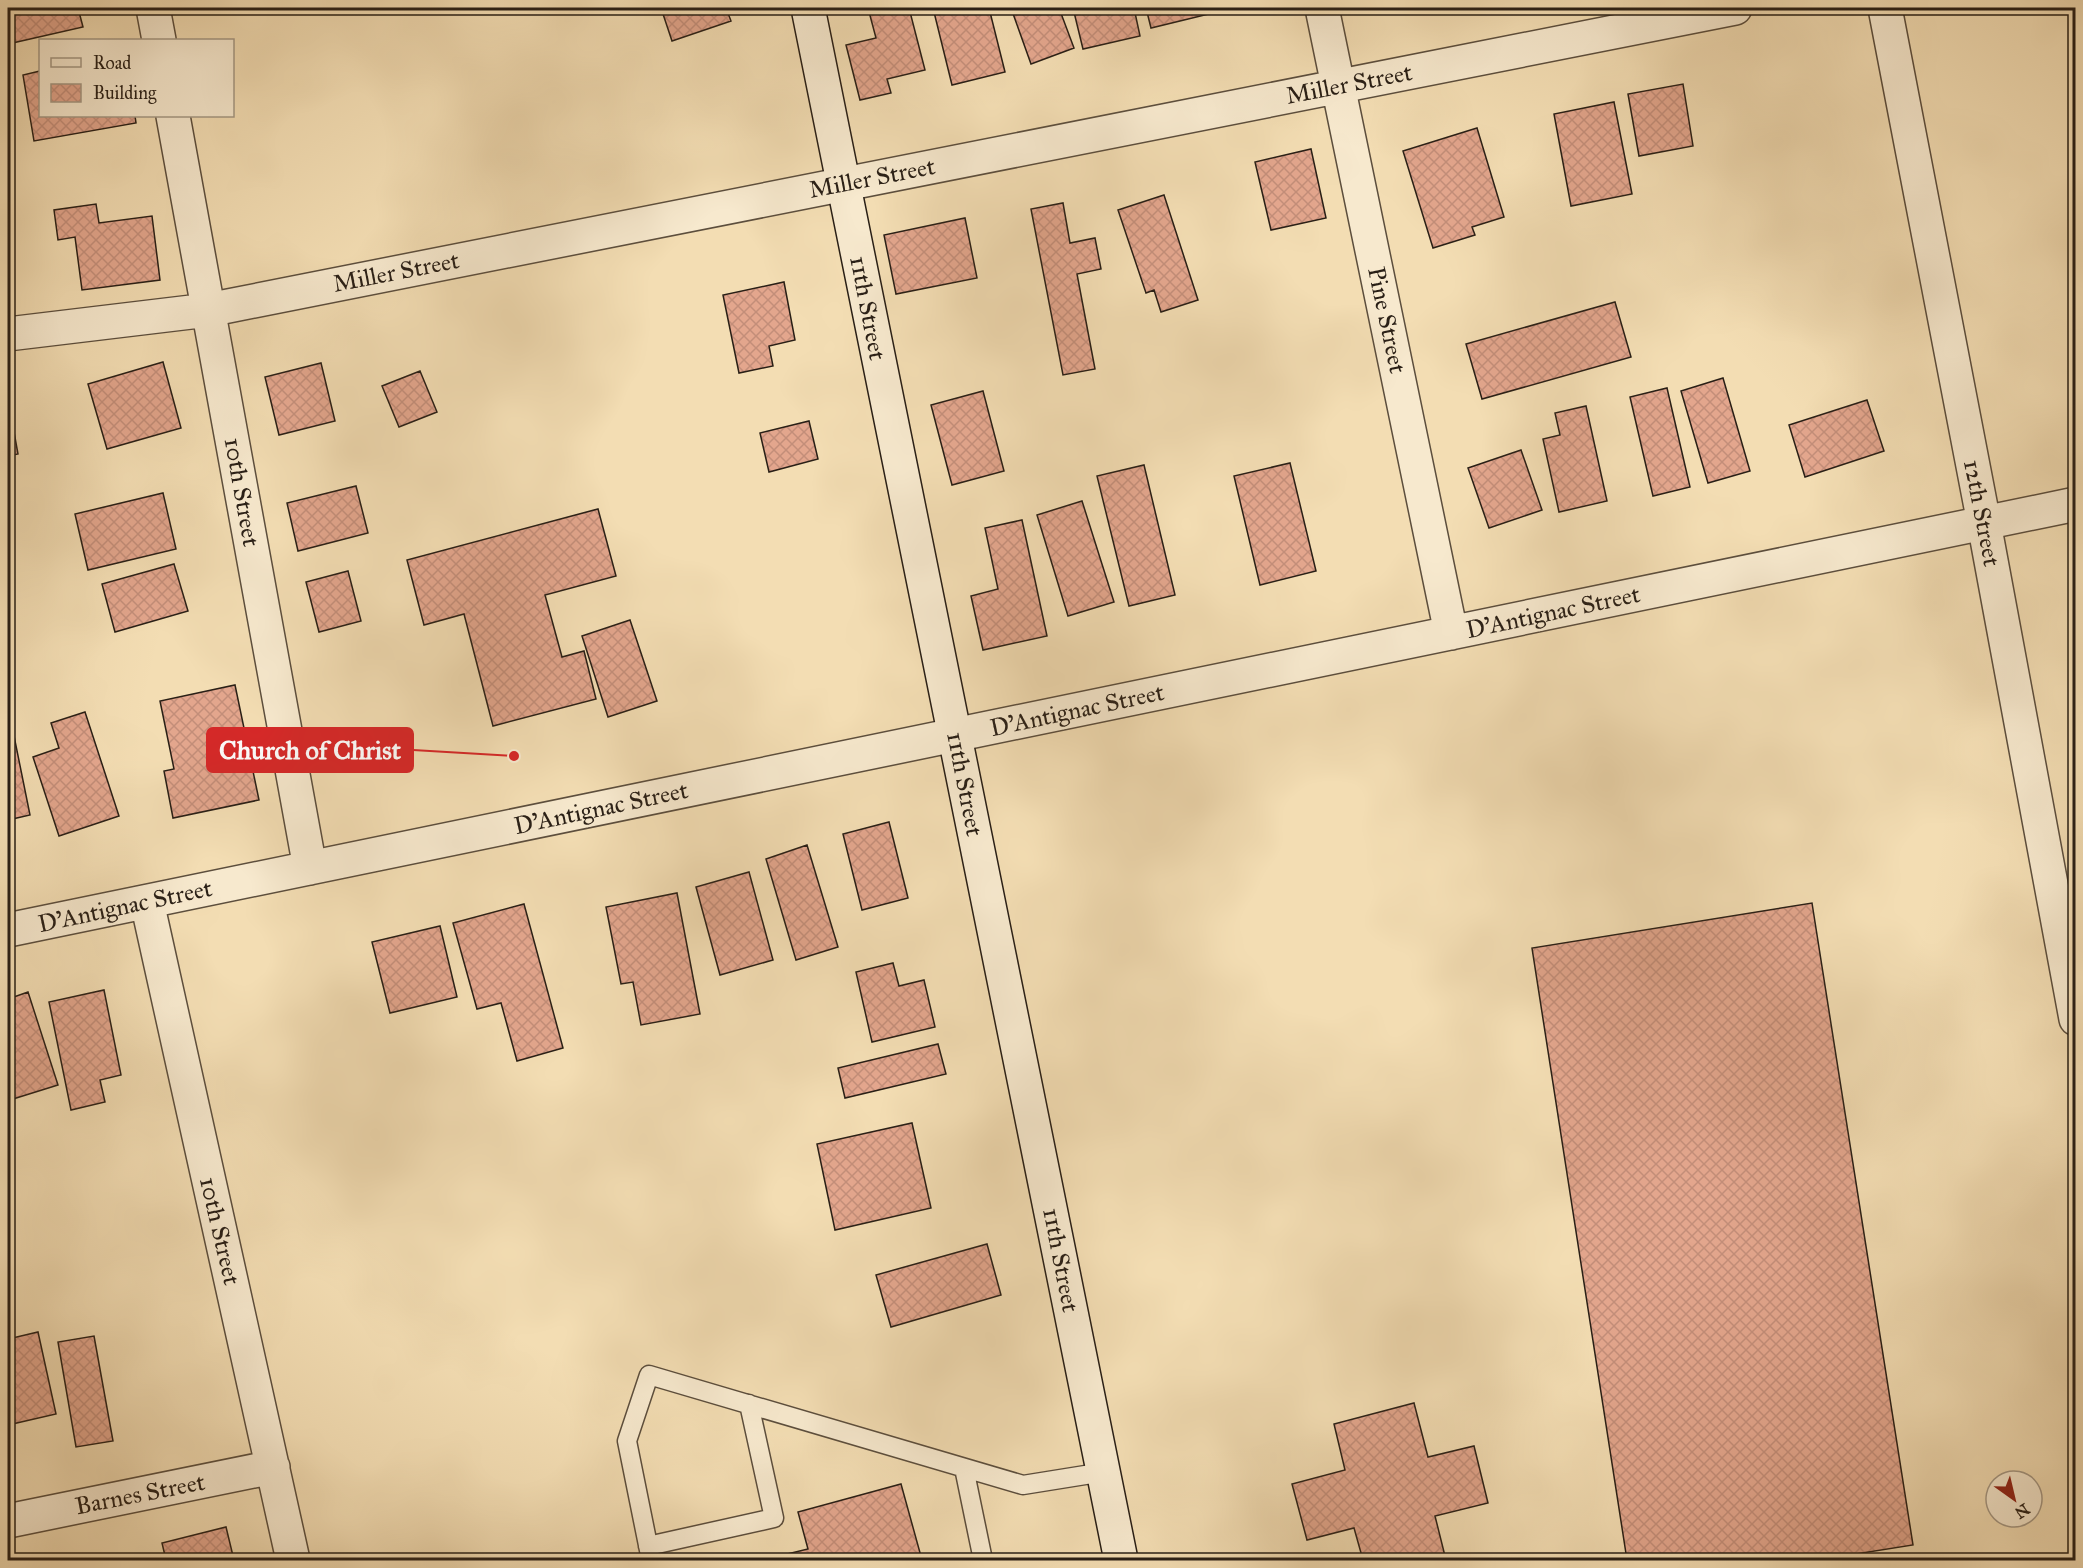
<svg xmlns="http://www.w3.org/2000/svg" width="2083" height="1568" font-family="'IM FELL Great Primer',serif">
<defs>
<pattern id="building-cross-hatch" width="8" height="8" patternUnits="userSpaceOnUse" patternTransform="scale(1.5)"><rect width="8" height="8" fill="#e3a68d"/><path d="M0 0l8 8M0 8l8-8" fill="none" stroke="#c38e79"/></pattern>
</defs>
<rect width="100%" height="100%" fill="#f3ddb3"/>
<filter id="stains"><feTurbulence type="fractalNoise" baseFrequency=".00333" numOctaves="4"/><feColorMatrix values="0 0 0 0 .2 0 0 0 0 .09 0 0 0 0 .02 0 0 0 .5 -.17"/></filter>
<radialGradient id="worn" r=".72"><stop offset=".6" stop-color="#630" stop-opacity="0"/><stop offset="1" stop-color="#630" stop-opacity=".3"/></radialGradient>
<path fill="url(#building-cross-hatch)" stroke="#291f16" stroke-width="1.5" d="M8 8H78L83 27 8 44Z
M661 8H726L731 21 672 41Z
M868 8H909L925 70 887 79 891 93 860 100 846 45 876 38Z
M933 8H989L1005 72 952 85Z
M1011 8H1059L1074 48 1031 64Z
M1073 8H1134L1140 36 1083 49Z
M1146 8H1212L1213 13 1151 28Z
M40 71V116H135L136 123 34 141 23 75Z
M1683 84 1693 146 1639 156 1628 94Z
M1614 102 1632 194 1571 206 1554 114Z
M1477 128 1504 217 1472 227 1475 235 1433 248 1403 151Z
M1311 149 1326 218 1271 230 1255 162Z
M1164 195 1198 300 1161 312 1154 290 1146 293 1118 210Z
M1063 203 1070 243 1095 238 1101 269 1077 274 1095 369 1063 375 1031 209Z
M96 204 99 223 152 216 160 280 82 290 75 237 58 240 54 210Z
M965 218 977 278 896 294 884 235Z
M784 282 795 340 769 346 773 366 739 373 723 295Z
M1615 302 1631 357 1482 399 1466 344Z
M163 362 181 428 107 449 88 384Z
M321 363 335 421 279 435 265 377Z
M420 371 437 412 399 427 382 386Z
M1723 378 1750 471 1708 483 1681 391Z
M1667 388 1690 487 1653 496 1630 397Z
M983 391 1004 471 952 485 931 405Z
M8 399 18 454 8 456Z
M1867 400 1884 451 1805 477 1789 425Z
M1586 406 1607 501 1559 512 1543 439 1560 435 1555 413Z
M809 421 818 459 769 472 760 433Z
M1521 450 1542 510 1489 528 1468 468Z
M1290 463 1316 571 1260 585 1234 476Z
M1144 465 1175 595 1129 606 1097 476Z
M356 486 368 533 298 551 287 503Z
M163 493 176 549 88 570 75 514Z
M1082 501 1114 602 1068 616 1037 515Z
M598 509 616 576 545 595 562 657 584 651 596 699 493 726 464 614 424 625 407 560Z
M1022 520 1047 636 983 650 971 596 998 589 985 528Z
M174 564 188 611 115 632 102 584Z
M348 571 361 621 319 632 306 582Z
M630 620 657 701 608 717 582 636Z
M235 685 259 800 173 818 164 771 174 769 160 701Z
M85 712 119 816 59 836 33 757 59 748 51 723Z
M8 726H12L30 815 8 820Z
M889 822 908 898 862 910 843 834Z
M807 845 838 947 796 960 766 859Z
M749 872 773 960 720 975 696 887Z
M677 893 700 1014 641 1025 633 982 621 984 606 907Z
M1812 903 1913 1545 1818 1560H1627L1532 948Z
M524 904 563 1048 517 1061 501 1003 477 1009 453 923Z
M440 926 457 997 390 1013 372 942Z
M893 963 899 986 924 980 935 1027 872 1042 856 972Z
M104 990 121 1075 100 1080 105 1102 71 1110 49 1002Z
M28 992 58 1085 13 1099 8 1081V999Z
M938 1044 946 1074 845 1098 838 1068Z
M912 1123 931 1208 835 1230 817 1144Z
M987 1244 1001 1295 891 1327 876 1275Z
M38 1332 56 1414 8 1425V1339Z
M94 1336 113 1441 76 1447 58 1342Z
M1414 1403 1428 1457 1474 1446 1488 1503 1435 1516 1446 1560H1363L1354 1528 1307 1540 1292 1484 1345 1470 1334 1424Z
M901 1484 922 1560H789L787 1554 808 1549 798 1512Z
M226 1527 234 1560H166L162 1543Z"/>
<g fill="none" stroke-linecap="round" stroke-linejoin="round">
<g stroke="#5c4e3d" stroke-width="21">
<path id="service" d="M964 1468 983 1560
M648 1546 774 1518 749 1404
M651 1560 627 1441 649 1375 1023 1485 1104 1472"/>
</g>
<g stroke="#5c4e3d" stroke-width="36">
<path id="minor" d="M153 8 159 40
M1322 8 1451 633
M173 116 310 868
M8 334 208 310 1735 8
M147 902 293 1560
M8 930 2076 504
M8 1521 273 1467"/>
</g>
<g stroke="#5c4e3d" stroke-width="36">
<path id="tertiary" d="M1885 8 1984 523 2076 1019"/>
</g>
<g stroke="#291f16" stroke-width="36">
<path id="secondary" d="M808 8 1121 1560"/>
</g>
<use href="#service" stroke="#f7e9ce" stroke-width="18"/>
<use href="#minor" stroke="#f7e9ce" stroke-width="33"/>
<use href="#tertiary" stroke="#f7e9ce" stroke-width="33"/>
<use href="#secondary" stroke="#f7e9ce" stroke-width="33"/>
</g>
<g text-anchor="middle" stroke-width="4.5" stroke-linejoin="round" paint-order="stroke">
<g font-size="24" fill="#291f16" stroke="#f7e9ce">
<text transform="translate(1349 84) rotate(-11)" y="8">Miller Street</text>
<text transform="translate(872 178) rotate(-11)" y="8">Miller Street</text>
<text transform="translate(396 272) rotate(-11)" y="8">Miller Street</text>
<text transform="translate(868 308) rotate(79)" y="8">11th Street</text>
<text transform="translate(1387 320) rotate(78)" y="8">Pine Street</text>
<text transform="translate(242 492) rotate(80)" y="8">10th Street</text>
<text transform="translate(1982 513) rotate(79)" y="8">12th Street</text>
<text transform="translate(1553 612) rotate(-12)" y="8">D'Antignac Street</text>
<text transform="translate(1077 710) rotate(-12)" y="8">D'Antignac Street</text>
<text transform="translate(965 784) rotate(79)" y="8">11th Street</text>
<text transform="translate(601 808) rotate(-12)" y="8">D'Antignac Street</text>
<text transform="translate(125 906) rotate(-12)" y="8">D'Antignac Street</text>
<text transform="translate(220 1231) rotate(77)" y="8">10th Street</text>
<text transform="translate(1061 1260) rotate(79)" y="8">11th Street</text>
<text transform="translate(140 1494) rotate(-11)" y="8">Barnes Street</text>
</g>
</g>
<path fill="none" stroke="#d62828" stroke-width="2" d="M514 756L413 750"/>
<circle fill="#d62828" stroke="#f7e9ce" stroke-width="2" cx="514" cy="756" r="6"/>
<rect fill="#d62828" stroke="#d62828" stroke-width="2" x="207" y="728" width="206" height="44" rx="6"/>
<g font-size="26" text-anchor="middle" font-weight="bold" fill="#fff">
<text x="310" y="759">Church of Christ</text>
</g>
<rect width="2083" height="1568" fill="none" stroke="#f3ddb3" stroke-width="30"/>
<rect x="9" y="9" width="2065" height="1550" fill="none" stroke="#291f16" stroke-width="3"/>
<rect x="15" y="15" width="2053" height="1538" fill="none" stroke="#291f16" stroke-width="1.5"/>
<rect x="39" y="39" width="195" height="78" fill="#f7e9ce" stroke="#a59884" stroke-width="1.5"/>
<rect x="51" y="58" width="30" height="9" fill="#f7e9ce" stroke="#a59884" stroke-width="1.5"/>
<text x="93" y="69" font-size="18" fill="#291f16">Road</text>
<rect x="51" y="84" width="30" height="18" fill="url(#building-cross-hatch)" stroke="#a59884" stroke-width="1.5"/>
<text x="93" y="99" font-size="18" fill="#291f16">Building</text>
<g transform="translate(2014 1499) rotate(146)"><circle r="28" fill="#f7e9ce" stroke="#a59884" stroke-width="1.5"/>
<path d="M0-4.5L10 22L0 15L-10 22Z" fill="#8f2418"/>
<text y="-9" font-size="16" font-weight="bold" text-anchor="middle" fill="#291f16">N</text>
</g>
<rect width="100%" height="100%" filter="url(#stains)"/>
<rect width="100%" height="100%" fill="url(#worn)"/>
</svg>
